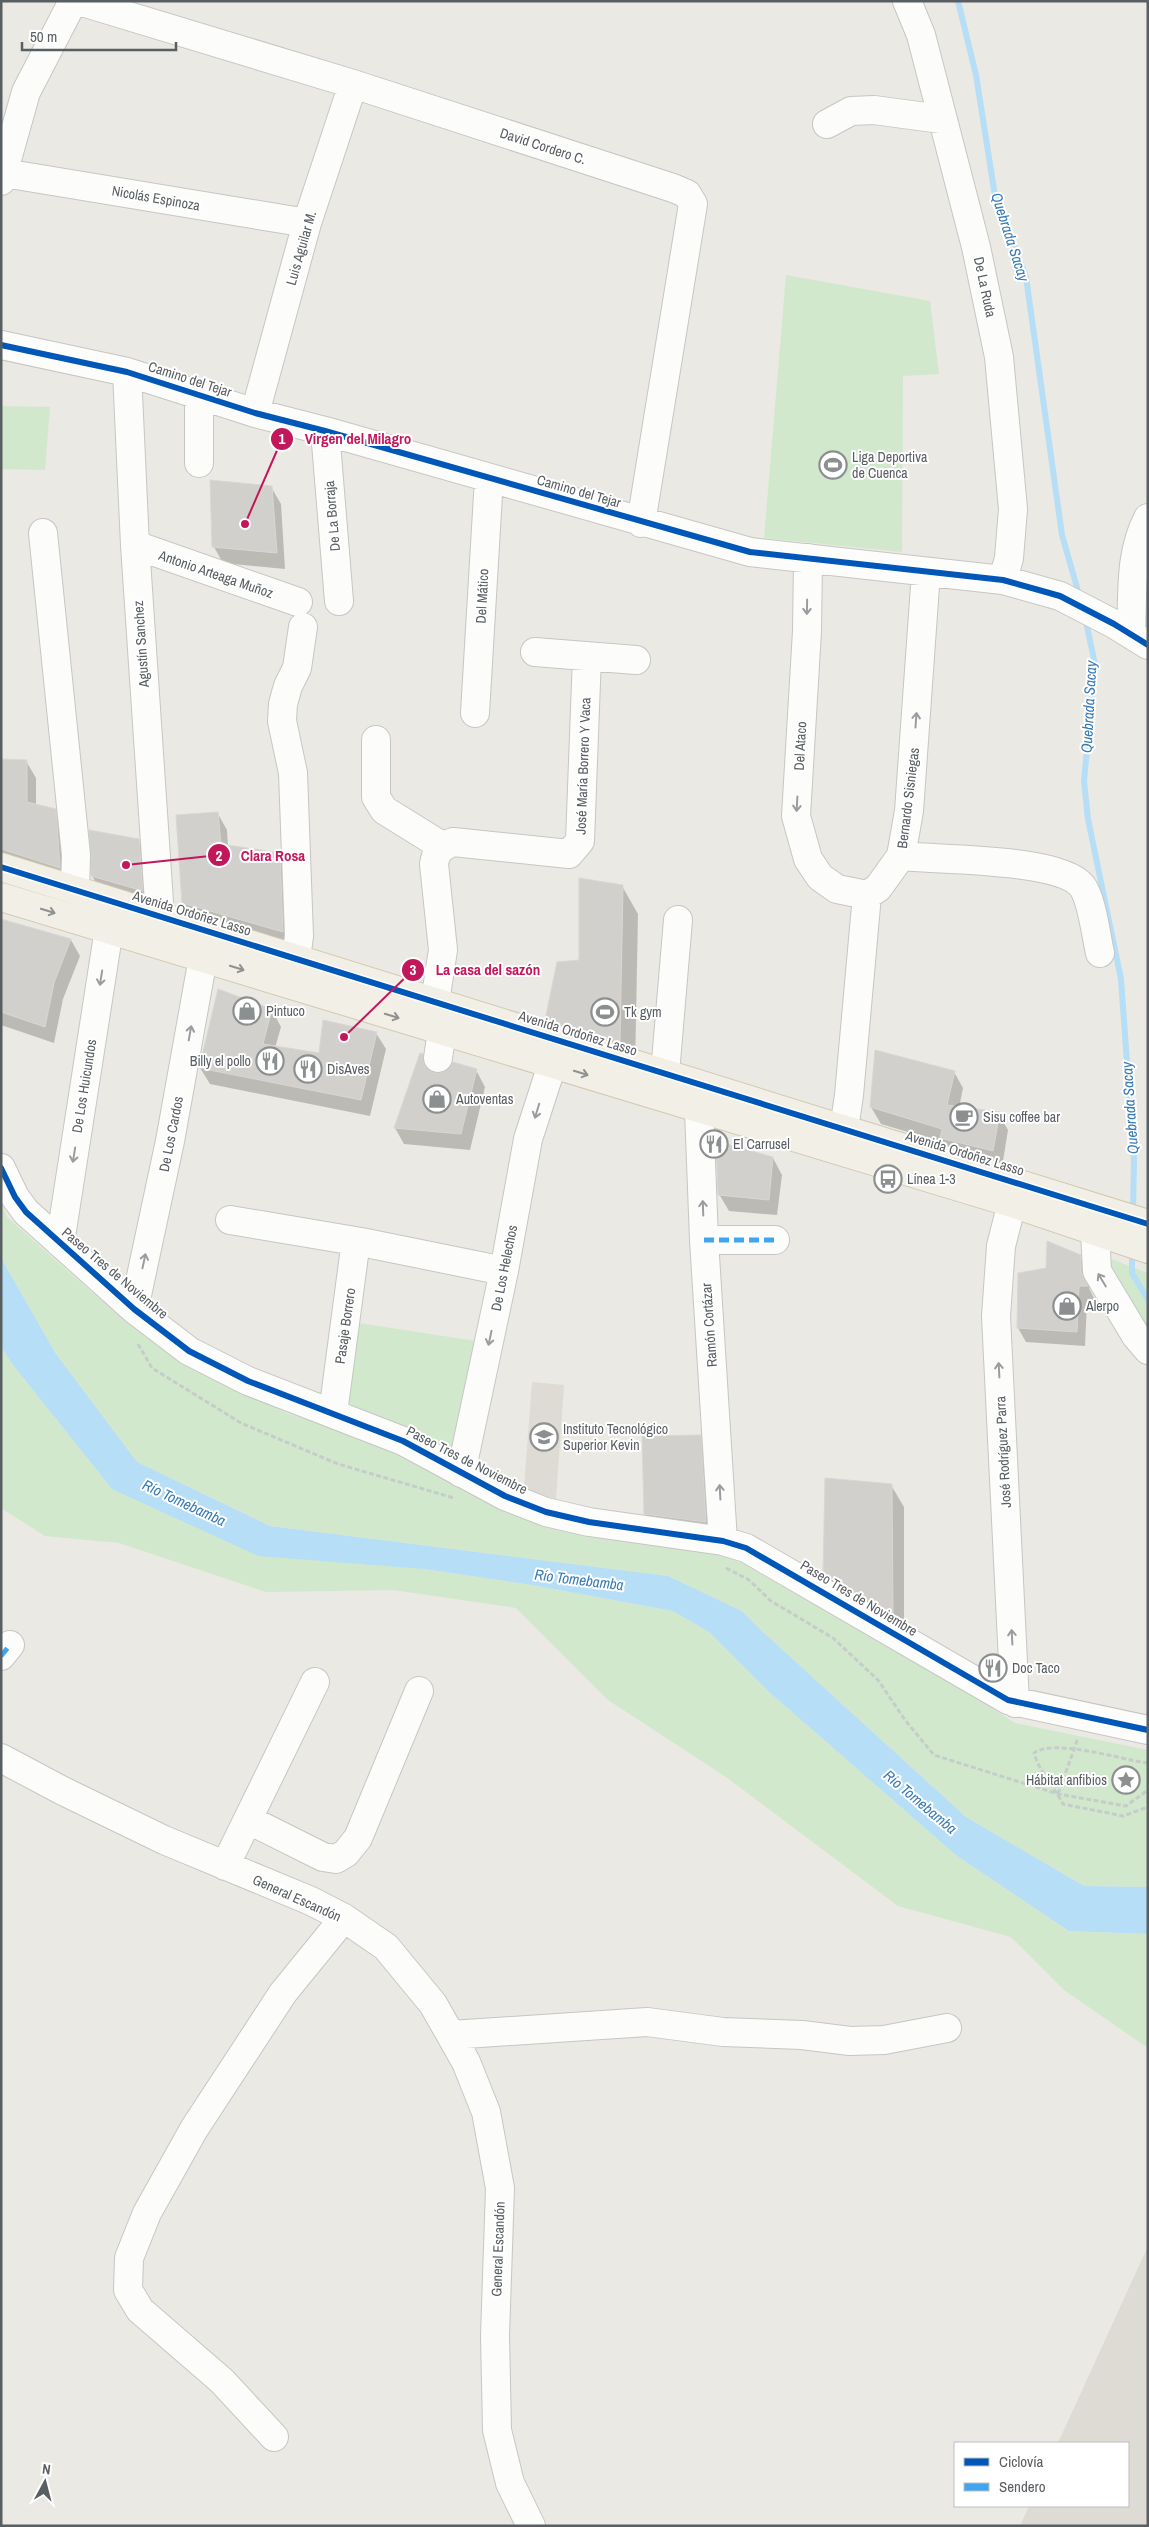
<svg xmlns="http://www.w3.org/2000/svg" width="1149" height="2527" font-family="'Archivo Narrow',sans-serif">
<rect width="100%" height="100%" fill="#eae9e3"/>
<path fill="#dddbd3" d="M532 1382 564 1385 556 1499 524 1488Z
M1148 2246V2526H1020L1029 2506H1128V2443H1058Z"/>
<path fill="#d1e8cd" d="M786 275 930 301 939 374 903 376 902 552 764 538Z
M1 406 50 407 45 470 1 469Z
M1 1201 7 1217 95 1295 182 1363 288 1414 357 1435 496 1504 728 1556 923 1664 1015 1723 1148 1750V1887L1084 1886 966 1817 764 1633 742 1611 668 1576 270 1526 137 1462 56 1354 1 1258Z
M1106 1257 1148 1273V1329Z
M359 1323 476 1341 454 1460 347 1410Z
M1 1347 13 1365 112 1489 425 1569 532 1585 673 1611 709 1632 768 1691 957 1856 1069 1931 1148 1934V2048L1064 1990 1011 1937 898 1906 726 1777 608 1700 516 1608 393 1590 266 1592 119 1543 45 1536 1 1508Z"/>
<path fill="#b6def7" d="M1 1258 56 1354 137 1462 270 1526 668 1576 742 1611 764 1633 966 1817 1084 1886 1148 1887V1934L1069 1931 957 1856 768 1691 709 1632 673 1611 532 1585 425 1569 258 1556 112 1489 13 1365 1 1347Z"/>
<path fill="#0003" d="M271 487 281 504 285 569 223 563 214 547Z
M1 760 26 761 36 778V805L55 811 64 827 69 883 1 863Z
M218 814 227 830 228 846 280 854 289 871 292 947 193 919 183 903Z
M138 840 148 856 151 906 102 892 92 876Z
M622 886 638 914 635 1070 562 1047 546 1020Z
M1 920 71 940 80 956 63 999 54 1043 1 1025Z
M272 1010 281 1027 275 1048 320 1054 376 1033 386 1049 370 1116 210 1084 200 1068Z
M422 1055 432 1073 476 1070 485 1087 470 1150 404 1144 395 1128Z
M954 1072 963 1088 959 1108 999 1114 1008 1130 1002 1167 951 1154 945 1143 881 1124 871 1107Z
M773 1158 782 1175 777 1215 729 1211 719 1194Z
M1080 1256 1088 1271 1089 1288 1095 1300 1087 1301 1085 1346 1026 1342 1018 1328 1047 1270Z
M700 1436 709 1452 715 1537 655 1530 645 1514Z
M891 1485 904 1507V1635L837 1596 824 1574Z"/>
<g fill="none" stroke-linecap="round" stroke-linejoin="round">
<path stroke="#b6def7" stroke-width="6" d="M958 1 976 75 995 196 1026 277 1062 535 1080 598
M1085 617 1095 664 1084 781 1088 819 1121 979 1134 1160 1133 1212
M1132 1252V1273L1148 1300"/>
</g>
<path fill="#d2d0cd" stroke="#dad7d2" d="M210 480 272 486 277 553 212 547Z
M1 759 27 760V802L56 809 60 868 1 849Z
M218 812 221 844 280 853 283 932 182 903 176 815Z
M89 830 139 839 143 891 91 876Z
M579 878 623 885 620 1043 545 1020 557 962 579 960Z
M1 919 71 939 54 983 45 1027 1 1012Z
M218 989 272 1009 263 1044 319 1053 323 1020 377 1032 361 1100 199 1068Z
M875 1050 955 1071 947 1105 1000 1112 993 1151 940 1138 942 1129 870 1107Z
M420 1053 423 1054 424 1064 428 1070 435 1073 444 1072 453 1062 477 1069 461 1134 394 1128Z
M716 1141 773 1157 769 1200 718 1195Z
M1047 1241 1081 1255V1272L1088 1286H1079L1077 1332 1017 1328 1018 1273 1046 1268Z
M701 1435 706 1522 644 1514 642 1436Z
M825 1478 892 1484 893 1615 823 1574Z"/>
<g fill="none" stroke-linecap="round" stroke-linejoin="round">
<g stroke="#c6c6c4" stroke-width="30">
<path id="minor" d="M79 1 353 84 673 188 687 194 693 204 641 523
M907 1 921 35 976 247 999 357 1013 509 1009 558 1003 580
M827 124 851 111 874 110 941 119
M4 173 307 223
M1 181 26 92 73 1
M1 345 127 372 255 413 325 431 750 552 1003 580 1060 596 1114 624 1148 645
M127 372 135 545 159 902 157 916
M199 395V463
M255 413 307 223 353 84
M325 431 339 601
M43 533 76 855 75 890
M135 545 298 602
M808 558 807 631 796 816 808 859 820 877 837 889 867 895
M1131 633C1133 594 1129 554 1148 518
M535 652 636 660
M475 713 489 478
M376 740V797L384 810 442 846
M901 856C939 860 1060 858 1082 886 1092 899 1096 936 1100 953
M867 895 878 888 901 856 909 811 926 572
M296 959 299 936 293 773 282 721 283 704 288 686 297 668 303 627
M435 1002 443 950 434 864C436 851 441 847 453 842L569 854 580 841 587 656
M438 1058 442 1031
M665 1073 678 920
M699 1110 704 1240 723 1541
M844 1129 849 1095 867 895
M1 1168 15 1197 26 1212 134 1309 189 1351 248 1381 403 1441 505 1496 546 1512 589 1522 723 1541 746 1548 1008 1700 1148 1730
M1012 1203 1001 1246 996 1316 1015 1703
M230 1220 361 1242
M1095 1230 1097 1271 1136 1336 1148 1350
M704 1240H775
M60 1243 109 929
M134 1309 170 1141 203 958
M333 1413 355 1248 361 1242 504 1271
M461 1473 504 1271 528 1139 552 1065
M1 1656 10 1645
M1 1758 63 1791 164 1840 311 1901 344 1918 386 1947 433 2004 466 2062 486 2112 500 2188 495 2336 497 2430 510 2483 531 2526
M249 1820 323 1857 336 1859 346 1853 358 1838 419 1691
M225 1866 315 1682
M451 2035 647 2022 723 2032 802 2035 850 2041 884 2040 947 2028
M274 2437 222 2381 140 2310 128 2290 129 2258 147 2213 194 2129 283 1993 344 1918"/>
</g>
<g stroke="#d3c9b0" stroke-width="30">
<path id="major" d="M1 867 1148 1224
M1 897 1012 1203 1148 1249"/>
</g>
<path stroke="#c6ccc9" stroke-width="3" stroke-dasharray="5 2.5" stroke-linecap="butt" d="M138 1344 152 1368 241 1423 338 1464 454 1498
M726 1568 749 1580 771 1601 833 1638 878 1680 905 1720 934 1755 1058 1794 1126 1806 1148 1790
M1148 1763C1122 1760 1055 1738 1034 1753 1039 1771 1054 1787 1063 1804L1123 1816 1148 1807
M1058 1794 1078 1738"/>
<use href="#minor" stroke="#fcfcfb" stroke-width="28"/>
<use href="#major" stroke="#f2f0e6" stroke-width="28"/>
<path stroke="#40a5ee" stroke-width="5" stroke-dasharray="10 5" stroke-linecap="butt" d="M704 1240H775
M1 1656 10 1645"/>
<g stroke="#fff" stroke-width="9">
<path id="cycleway" d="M1 345 127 372 255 413 325 431 750 552 1003 580 1060 596 1114 624 1148 645
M1 867 1148 1224
M1 1168 15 1197 26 1212 134 1309 189 1351 248 1381 403 1441 505 1496 546 1512 589 1522 723 1541 746 1548 1008 1700 1148 1730"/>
</g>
<use href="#cycleway" stroke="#0057b8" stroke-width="6"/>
</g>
<defs><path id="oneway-shaft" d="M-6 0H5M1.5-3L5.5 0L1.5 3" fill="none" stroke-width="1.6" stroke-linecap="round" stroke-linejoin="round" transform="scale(1.25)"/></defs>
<g stroke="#9a9d9f">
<use href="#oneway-shaft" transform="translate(807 607) rotate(91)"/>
<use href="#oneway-shaft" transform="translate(916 720) rotate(-86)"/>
<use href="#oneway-shaft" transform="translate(797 804) rotate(93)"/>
<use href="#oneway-shaft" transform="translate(101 978) rotate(99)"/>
<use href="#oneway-shaft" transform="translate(190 1033) rotate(-80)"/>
<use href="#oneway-shaft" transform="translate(537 1111) rotate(107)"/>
<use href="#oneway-shaft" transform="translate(74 1155) rotate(99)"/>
<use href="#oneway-shaft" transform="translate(703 1208) rotate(-92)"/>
<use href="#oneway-shaft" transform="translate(144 1261) rotate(-78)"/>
<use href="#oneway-shaft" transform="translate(1102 1280) rotate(-121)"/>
<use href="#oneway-shaft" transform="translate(490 1338) rotate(102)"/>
<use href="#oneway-shaft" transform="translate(999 1370) rotate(-93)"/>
<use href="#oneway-shaft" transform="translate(720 1492) rotate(-93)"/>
<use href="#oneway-shaft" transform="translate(1012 1637) rotate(-93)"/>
</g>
<g stroke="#8f9190">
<use href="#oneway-shaft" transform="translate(48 911) rotate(17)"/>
<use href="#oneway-shaft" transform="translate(237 968) rotate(17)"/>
<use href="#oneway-shaft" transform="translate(392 1016) rotate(17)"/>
<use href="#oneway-shaft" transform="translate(581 1073) rotate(17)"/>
</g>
<defs>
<g id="stadium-ring" transform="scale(1.4375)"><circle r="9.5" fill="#fff" stroke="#8c8f8f" stroke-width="1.5"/><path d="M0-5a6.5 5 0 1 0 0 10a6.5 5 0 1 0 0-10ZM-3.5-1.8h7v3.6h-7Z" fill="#8c8f8f"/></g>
<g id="shop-ring" transform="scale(1.4375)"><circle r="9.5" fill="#fff" stroke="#8c8f8f" stroke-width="1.5"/><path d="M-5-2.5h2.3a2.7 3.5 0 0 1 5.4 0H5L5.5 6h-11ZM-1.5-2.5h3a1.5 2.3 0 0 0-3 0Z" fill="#8c8f8f"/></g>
<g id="restaurant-ring" transform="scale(1.4375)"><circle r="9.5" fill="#fff" stroke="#8c8f8f" stroke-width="1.5"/><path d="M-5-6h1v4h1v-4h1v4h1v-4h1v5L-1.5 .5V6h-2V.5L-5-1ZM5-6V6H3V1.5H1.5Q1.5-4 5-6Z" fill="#8c8f8f"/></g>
<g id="cafe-ring" transform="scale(1.4375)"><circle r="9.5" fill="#fff" stroke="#8c8f8f" stroke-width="1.5"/><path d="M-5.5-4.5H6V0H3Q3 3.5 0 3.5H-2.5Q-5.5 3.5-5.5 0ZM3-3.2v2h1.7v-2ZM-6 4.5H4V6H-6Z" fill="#8c8f8f"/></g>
<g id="bus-ring" transform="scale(1.4375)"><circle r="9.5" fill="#fff" stroke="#8c8f8f" stroke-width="1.5"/><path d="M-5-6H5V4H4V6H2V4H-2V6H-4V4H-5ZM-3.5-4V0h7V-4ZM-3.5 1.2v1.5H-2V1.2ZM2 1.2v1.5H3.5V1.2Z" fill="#8c8f8f"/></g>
<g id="university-ring" transform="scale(1.4375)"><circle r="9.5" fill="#fff" stroke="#8c8f8f" stroke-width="1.5"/><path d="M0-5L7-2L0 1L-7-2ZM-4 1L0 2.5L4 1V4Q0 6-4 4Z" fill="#8c8f8f"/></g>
<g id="sight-ring" transform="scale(1.4375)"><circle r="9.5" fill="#fff" stroke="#8c8f8f" stroke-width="1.5"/><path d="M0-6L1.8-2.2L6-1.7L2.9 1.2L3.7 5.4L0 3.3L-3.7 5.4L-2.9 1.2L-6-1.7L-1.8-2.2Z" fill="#8c8f8f"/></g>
</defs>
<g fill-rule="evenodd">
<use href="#stadium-ring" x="833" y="465"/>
<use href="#shop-ring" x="247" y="1011"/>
<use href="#stadium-ring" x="605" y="1012"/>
<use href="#restaurant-ring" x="270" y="1061"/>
<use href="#restaurant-ring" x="308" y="1069"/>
<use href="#shop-ring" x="437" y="1099"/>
<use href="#cafe-ring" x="964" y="1117"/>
<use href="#restaurant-ring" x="714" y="1144"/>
<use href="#bus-ring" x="888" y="1179"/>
<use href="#shop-ring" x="1067" y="1306"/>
<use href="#university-ring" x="544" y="1437"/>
<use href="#restaurant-ring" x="993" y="1668"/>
<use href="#sight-ring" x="1126" y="1780"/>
</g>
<g text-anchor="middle" stroke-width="4" stroke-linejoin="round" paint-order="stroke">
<g font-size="14" fill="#595e62" stroke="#fff">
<text transform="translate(543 146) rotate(18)" y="5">David Cordero C.</text>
<text transform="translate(156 198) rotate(10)" y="5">Nicolás Espinoza</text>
<text transform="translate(301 248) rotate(-74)" y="5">Luis Aguilar M.</text>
<text transform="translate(985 287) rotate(78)" y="5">De La Ruda</text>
<text transform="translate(190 379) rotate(18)" y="5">Camino del Tejar</text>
<text transform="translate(579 491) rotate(16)" y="5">Camino del Tejar</text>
<text transform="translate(332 516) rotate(-95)" y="5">De La Borraja</text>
<text transform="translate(216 574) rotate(19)" y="5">Antonio Arteaga Muñoz</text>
<text transform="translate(482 596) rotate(-87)" y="5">Del Mático</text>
<text transform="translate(141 644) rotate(-94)" y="5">Agustín Sanchez</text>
<text transform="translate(800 746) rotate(-87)" y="5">Del Ataco</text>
<text transform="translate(583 766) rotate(-88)" y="5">José María Borrero Y Vaca</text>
<text transform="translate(908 798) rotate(-83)" y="5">Bernardo Sisniegas</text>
<text transform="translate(192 913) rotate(17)" y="5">Avenida Ordoñez Lasso</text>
<text transform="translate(578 1033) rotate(17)" y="5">Avenida Ordoñez Lasso</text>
<text transform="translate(84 1086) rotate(-81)" y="5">De Los Huicundos</text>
<text transform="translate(171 1134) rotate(-79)" y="5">De Los Cardos</text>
<text transform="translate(965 1153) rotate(17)" y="5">Avenida Ordoñez Lasso</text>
<text transform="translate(504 1268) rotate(-79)" y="5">De Los Helechos</text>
<text transform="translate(115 1273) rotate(40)" y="5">Paseo Tres de Noviembre</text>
<text transform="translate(709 1325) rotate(-94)" y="5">Ramón Cortázar</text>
<text transform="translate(345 1326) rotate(-82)" y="5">Pasaje Borrero</text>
<text transform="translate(1003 1452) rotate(-93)" y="5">José Rodríguez Parra</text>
<text transform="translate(467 1460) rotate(27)" y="5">Paseo Tres de Noviembre</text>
<text transform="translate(859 1598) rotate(31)" y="5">Paseo Tres de Noviembre</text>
<text transform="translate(297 1898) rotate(24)" y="5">General Escandón</text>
<text transform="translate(498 2249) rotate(-88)" y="5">General Escandón</text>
</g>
<g font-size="14" fill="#595e62" stroke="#fff" text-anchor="start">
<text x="852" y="462">Liga Deportiva<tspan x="852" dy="16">de Cuenca</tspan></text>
<text x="266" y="1016">Pintuco</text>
<text x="624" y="1017">Tk gym</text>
<text x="251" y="1066" text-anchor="end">Billy el pollo</text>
<text x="327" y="1074">DisAves</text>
<text x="456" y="1104">Autoventas</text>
<text x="983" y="1122">Sisu coffee bar</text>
<text x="733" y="1149">El Carrusel</text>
<text x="907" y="1184">Línea 1-3</text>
<text x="1086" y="1311">Alerpo</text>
<text x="563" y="1434">Instituto Tecnológico<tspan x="563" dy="16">Superior Kevin</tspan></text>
<text x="1012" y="1673">Doc Taco</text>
<text x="1107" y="1785" text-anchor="end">Hábitat anfibios</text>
</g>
<g font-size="15" font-style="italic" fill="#377ab6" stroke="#fff">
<text transform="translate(1010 237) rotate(72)" y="5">Quebrada Sacay</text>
<text transform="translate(1089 707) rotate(-87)" y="5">Quebrada Sacay</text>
<text transform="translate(1130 1108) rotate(-94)" y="5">Quebrada Sacay</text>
<text transform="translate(184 1503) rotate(25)" y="5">Río Tomebamba</text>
<text transform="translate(579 1580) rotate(7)" y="5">Río Tomebamba</text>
<text transform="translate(920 1802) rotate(40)" y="5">Río Tomebamba</text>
</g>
</g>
<path fill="none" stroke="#c2185b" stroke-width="2" d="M245 524L282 439M126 865L219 855M344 1037L413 970"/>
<g fill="#c2185b" stroke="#fff" stroke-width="2">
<circle cx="245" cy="524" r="5"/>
<circle cx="126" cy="865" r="5"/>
<circle cx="344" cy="1037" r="5"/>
<circle cx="282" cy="439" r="12"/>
<circle cx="219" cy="855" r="12"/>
<circle cx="413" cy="970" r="12"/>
</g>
<g font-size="15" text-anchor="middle" font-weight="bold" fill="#fff">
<text x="282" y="444">1</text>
<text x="219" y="861">2</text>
<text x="413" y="975">3</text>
</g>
<g font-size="15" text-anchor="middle" font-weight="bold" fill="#c2185b" stroke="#fff" stroke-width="4" stroke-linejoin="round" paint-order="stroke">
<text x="358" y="444">Virgen del Milagro</text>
<text x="273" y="861">Clara Rosa</text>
<text x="488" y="975">La casa del sazón</text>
</g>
<rect width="1149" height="2527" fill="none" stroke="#595e62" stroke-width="5"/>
<rect x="954" y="2442" width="175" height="65" fill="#ffffff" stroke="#bdbfc0"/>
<rect x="964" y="2458" width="25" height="8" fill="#0057b8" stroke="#bdbfc0"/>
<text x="999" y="2467" font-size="15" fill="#595e62">Ciclovía</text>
<rect x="964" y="2483" width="25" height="8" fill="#40a5ee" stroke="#bdbfc0"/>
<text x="999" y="2492" font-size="15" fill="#595e62">Sendero</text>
<g transform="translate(45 2482) rotate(7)" stroke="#ffffff" stroke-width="4" paint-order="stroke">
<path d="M0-4L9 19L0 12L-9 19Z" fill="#595e62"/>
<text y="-8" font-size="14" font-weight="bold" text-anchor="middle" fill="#595e62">N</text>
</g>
<path d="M22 42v8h154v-8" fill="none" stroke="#595e62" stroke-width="2.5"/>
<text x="30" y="42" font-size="15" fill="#595e62" stroke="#ffffff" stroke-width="4" paint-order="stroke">50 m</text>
</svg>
